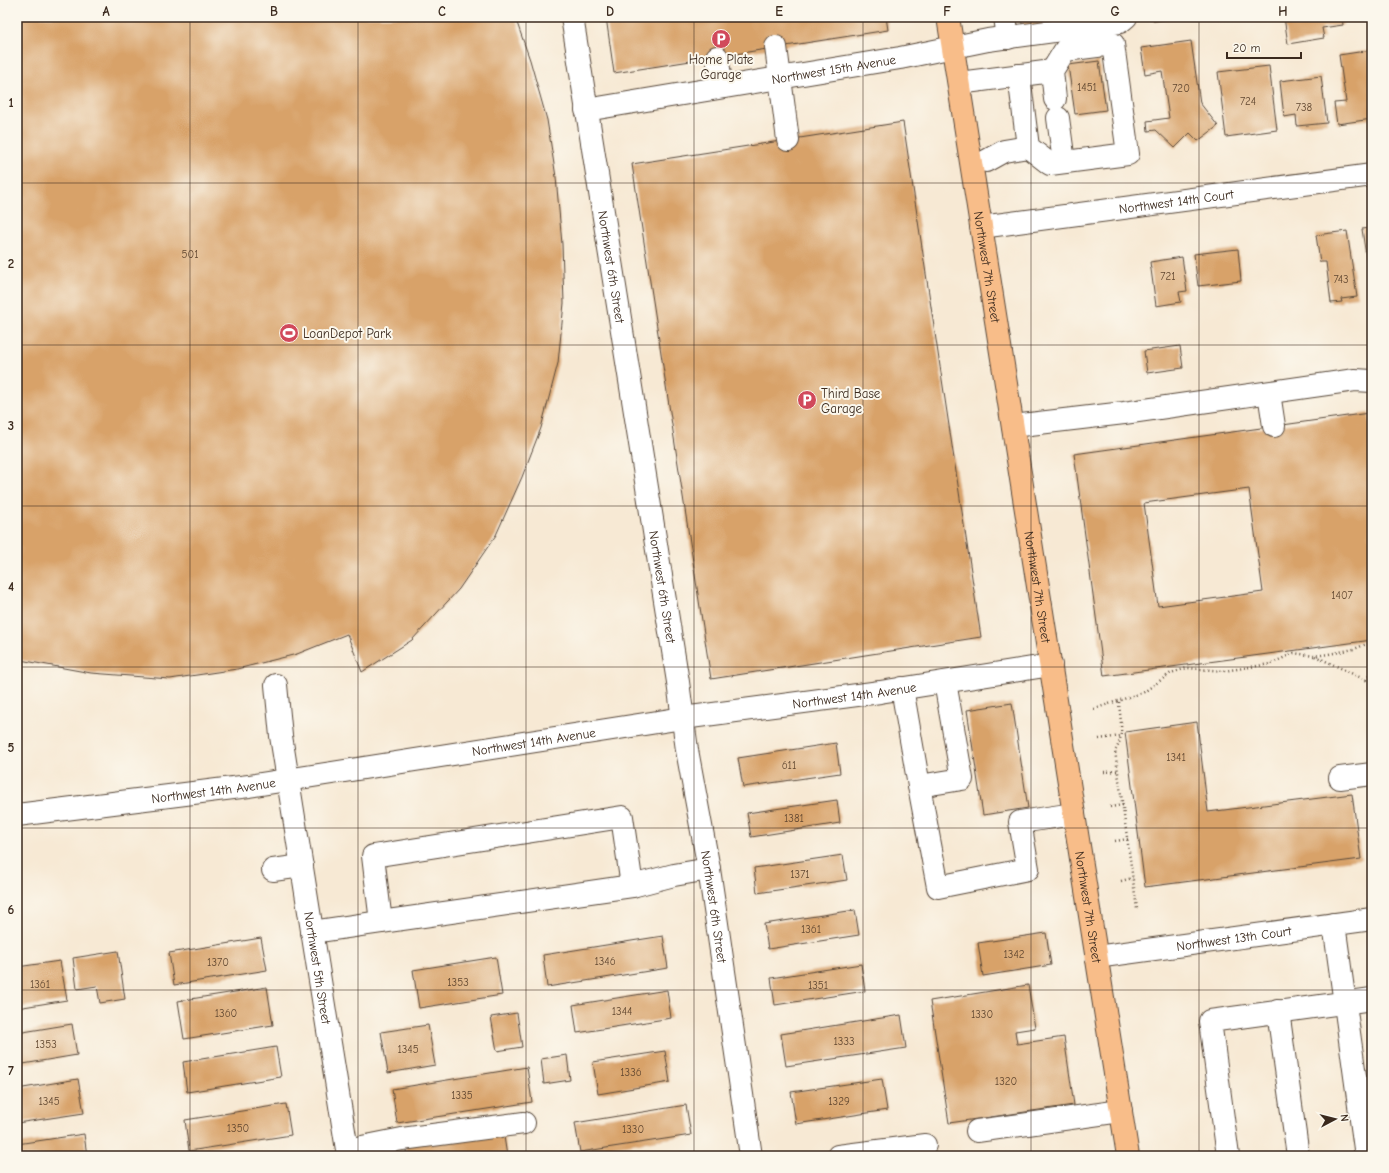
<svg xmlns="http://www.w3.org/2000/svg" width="1389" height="1173" font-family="'Comic Neue',sans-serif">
<rect width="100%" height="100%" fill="#fbf7ec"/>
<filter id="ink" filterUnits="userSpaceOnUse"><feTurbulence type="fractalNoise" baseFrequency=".025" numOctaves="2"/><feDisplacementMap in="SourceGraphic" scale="8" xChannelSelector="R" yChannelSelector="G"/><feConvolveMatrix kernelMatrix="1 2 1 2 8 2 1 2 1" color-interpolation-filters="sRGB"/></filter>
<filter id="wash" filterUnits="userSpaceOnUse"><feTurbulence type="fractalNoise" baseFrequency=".012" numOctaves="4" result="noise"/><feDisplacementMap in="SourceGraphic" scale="16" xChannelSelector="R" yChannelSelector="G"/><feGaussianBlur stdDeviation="0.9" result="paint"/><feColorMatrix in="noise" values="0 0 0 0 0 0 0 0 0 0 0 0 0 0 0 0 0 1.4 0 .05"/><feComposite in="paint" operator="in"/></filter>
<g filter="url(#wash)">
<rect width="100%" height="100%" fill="#f7e9d4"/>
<g id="blocks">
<path fill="#d8a269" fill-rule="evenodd" d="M17 17H515L530 60 547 120 556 177 562 244 564 303 558 363 541 428 522 477 496 535 459 589 412 640 362 672 347 634 297 654 237 669 170 679 91 673 20 660 17 669Z
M606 17H886L888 30 614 73Z
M1021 17H1097L1023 30Z
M1154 17H1180V18L1154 21Z
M1284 17H1342L1343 25 1322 28 1324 38 1288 44Z
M1191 41 1200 103 1218 126 1198 141 1190 133 1175 148 1156 130 1148 131 1147 121 1169 118 1162 71 1145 74 1141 48Z
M1372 50V119L1337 124 1334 103 1346 102 1339 55Z
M1099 61 1106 110 1075 114 1068 65Z
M1269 66 1277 130 1226 137 1218 72Z
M1321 76 1327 123 1297 126 1296 115 1284 117 1280 81Z
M903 122 981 637 711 679 632 164Z
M1372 228V263H1367L1362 229Z
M1347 231 1357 297 1341 299 1342 302 1331 303 1326 262H1320L1316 235Z
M1238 249 1241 281 1198 286 1194 254Z
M1182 257 1187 291 1179 292 1181 302 1156 306 1150 262Z
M1180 346 1183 368 1147 373 1144 351Z
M1369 413 1372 434V640L1104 676 1074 454ZM1249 489 1263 592 1158 606 1144 503Z
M1012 703 1028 808 983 815 967 710Z
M1197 722 1208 812 1352 794 1361 859 1145 887 1125 732Z
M836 743 840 773 743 787 738 758Z
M837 800 840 823 751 837 747 813Z
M843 855 847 880 757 893 754 868Z
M855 910 859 935 768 949 764 924Z
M1046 933 1051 965 983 976 978 943Z
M663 936 668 968 547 987 543 955Z
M261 938 267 970 174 985 169 953Z
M118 951 125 999 100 1003 97 986 77 989 73 958Z
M496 957 502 995 419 1008 413 970Z
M60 961 67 1000 17 1008V967Z
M861 964 865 991 775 1005 771 978Z
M1028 985 1035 1028 1015 1031 1017 1044 1064 1037 1074 1105 949 1123 930 1001Z
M267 987 273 1025 184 1039 178 1001Z
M667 990 671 1018 577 1033 573 1005Z
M517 1013 522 1047 497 1051 491 1017Z
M901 1015 906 1048 786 1066 781 1034Z
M72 1024 77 1055 17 1065V1033Z
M428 1025 435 1065 388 1073 381 1032Z
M276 1047 281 1077 187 1092 183 1062Z
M665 1051 670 1082 598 1094 593 1062Z
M567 1055 570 1080 544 1084 541 1059Z
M527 1067 532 1102 397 1123 392 1089Z
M78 1079 84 1113 17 1123V1089Z
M882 1079 887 1110 796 1124 791 1092Z
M286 1104 291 1135 189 1151 185 1120Z
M686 1105 691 1135 580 1152 575 1123Z
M503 1130 507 1156H407L405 1145Z
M84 1134 87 1156H17V1144Z"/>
</g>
</g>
<g filter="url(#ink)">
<use href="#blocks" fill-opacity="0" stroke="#574739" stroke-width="1"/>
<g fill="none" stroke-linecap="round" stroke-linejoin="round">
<g stroke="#574739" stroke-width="24">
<g id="minor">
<path id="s1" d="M572 17 678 682 687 750 709 869 751 1156"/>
<path d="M1005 17 1008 38"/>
<path d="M776 47 788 140"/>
<path d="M717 57 722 87"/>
<path d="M1019 75 1028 147 1050 164 1128 154 1113 44 1065 50 1052 71 1055 99"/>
<path d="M959 83 1052 71"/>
<path id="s2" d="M586 110 900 58 988 40 1120 22 1126 17"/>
<path d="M1058 118 1064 162"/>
<path d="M986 161 1004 151 1028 147"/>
<path id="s3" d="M981 227 1372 175"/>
<path d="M1269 393 1274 426"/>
<path d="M1013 426 1124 413 1355 380 1372 381"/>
<path id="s4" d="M276 685 281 736 348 1156"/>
<path d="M902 688 919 786 962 779 945 682"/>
<path d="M1340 778 1372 774"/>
<path d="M919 786 938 887 1028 869 1020 822 1074 814"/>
<path id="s5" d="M17 815 249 786 683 718 880 692 1051 665"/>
<path d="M622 817 632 886 381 922 373 856Z"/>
<path d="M273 870 302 866"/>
<path d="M632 886 674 875 709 869"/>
<path d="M1334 924 1366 1156"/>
<path d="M312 932 381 922"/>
<path id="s6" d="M1096 957 1372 919"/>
<path d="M1278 1011 1298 1156"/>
<path d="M977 1131 1121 1111"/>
<path d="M347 1150 402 1139 524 1123"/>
<path d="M838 1156 925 1145"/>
<path d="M1228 1156 1210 1021 1372 999"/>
</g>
</g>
<g stroke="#574739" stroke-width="24">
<g id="major">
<path id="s7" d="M948 17 1128 1156"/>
</g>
</g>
<path stroke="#574739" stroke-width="2.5" stroke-dasharray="1 3" stroke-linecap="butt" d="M1315 656 1372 683
M1366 680 1372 671
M1119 702C1120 719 1125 736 1115 751L1137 909
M1094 709 1144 692 1171 673 1187 668 1224 671 1270 664 1294 653 1314 656 1329 654 1354 649 1372 642
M1099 739 1121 736
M1104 772 1118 771
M1110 807 1123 805
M1115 841 1128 839
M1121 881 1133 878"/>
<use href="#minor" stroke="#fff" stroke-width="22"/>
<use href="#major" stroke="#f8bd89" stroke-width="22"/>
</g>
</g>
<path fill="none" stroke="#3b2a1e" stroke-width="1" stroke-opacity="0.55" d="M190 17V1156M358 17V1156M526 17V1156M694 17V1156M863 17V1156M1031 17V1156M1199 17V1156M17 183H1372M17 345H1372M17 506H1372M17 667H1372M17 828H1372M17 990H1372"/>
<defs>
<g id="parking-disc" transform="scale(1)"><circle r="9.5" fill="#d1495b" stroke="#fbf7ec"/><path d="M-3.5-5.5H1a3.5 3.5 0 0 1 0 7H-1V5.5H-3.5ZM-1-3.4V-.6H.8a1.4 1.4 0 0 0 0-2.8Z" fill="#fff"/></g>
<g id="stadium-disc" transform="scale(1)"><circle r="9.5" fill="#d1495b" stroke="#fbf7ec"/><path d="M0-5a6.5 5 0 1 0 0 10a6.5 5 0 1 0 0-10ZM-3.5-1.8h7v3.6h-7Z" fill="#fff"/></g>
</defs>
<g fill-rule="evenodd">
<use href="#parking-disc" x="721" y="39"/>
<use href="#stadium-disc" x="289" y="333"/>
<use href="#parking-disc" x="807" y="400"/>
</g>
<g text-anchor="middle" stroke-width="4" stroke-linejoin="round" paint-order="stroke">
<g font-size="11" fill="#624831">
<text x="1087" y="91">1451</text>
<text x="1181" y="92">720</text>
<text x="1248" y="105">724</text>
<text x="1304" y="111">738</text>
<text x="190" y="258">501</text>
<text x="1168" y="280">721</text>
<text x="1341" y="283">743</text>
<text x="1342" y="599">1407</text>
<text x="1176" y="761">1341</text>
<text x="789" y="769">611</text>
<text x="794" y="822">1381</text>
<text x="800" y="878">1371</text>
<text x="811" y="933">1361</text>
<text x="1014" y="958">1342</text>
<text x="605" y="965">1346</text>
<text x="218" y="966">1370</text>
<text x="458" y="986">1353</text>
<text x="40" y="988">1361</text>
<text x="818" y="989">1351</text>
<text x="622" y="1015">1344</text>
<text x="226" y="1017">1360</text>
<text x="982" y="1018">1330</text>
<text x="844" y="1045">1333</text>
<text x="46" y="1048">1353</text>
<text x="408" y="1053">1345</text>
<text x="631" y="1076">1336</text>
<text x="1006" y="1085">1320</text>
<text x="462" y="1099">1335</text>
<text x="49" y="1105">1345</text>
<text x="839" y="1105">1329</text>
<text x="238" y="1132">1350</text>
<text x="633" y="1133">1330</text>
</g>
<g font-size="13" fill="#3b2a1e" stroke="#fbf7ec" text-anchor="start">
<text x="721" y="64" text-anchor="middle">Home Plate<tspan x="721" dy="15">Garage</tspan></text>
<text x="303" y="338">LoanDepot Park</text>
<text x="821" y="398">Third Base<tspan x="821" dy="15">Garage</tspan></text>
</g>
<g font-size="13" fill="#3b2a1e" stroke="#fbf7ec">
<text dy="5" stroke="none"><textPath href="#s2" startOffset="251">Northwest 15th Avenue</textPath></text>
<text dy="5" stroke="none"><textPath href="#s3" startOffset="197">Northwest 14th Court</textPath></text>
<text dy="5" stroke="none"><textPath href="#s1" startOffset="253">Northwest 6th Street</textPath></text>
<text dy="5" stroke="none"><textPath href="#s7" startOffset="253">Northwest 7th Street</textPath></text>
<text dy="5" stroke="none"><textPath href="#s1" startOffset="577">Northwest 6th Street</textPath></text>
<text dy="5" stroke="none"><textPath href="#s7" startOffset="577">Northwest 7th Street</textPath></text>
<text dy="5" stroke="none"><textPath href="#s5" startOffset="846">Northwest 14th Avenue</textPath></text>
<text dy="5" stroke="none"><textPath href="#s5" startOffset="522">Northwest 14th Avenue</textPath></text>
<text dy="5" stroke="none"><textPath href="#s5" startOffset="198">Northwest 14th Avenue</textPath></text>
<text dy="5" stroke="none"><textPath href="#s1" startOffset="901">Northwest 6th Street</textPath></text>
<text dy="5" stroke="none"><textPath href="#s7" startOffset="901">Northwest 7th Street</textPath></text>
<text dy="5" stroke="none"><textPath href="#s6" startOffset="139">Northwest 13th Court</textPath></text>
<text dy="5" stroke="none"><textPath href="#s4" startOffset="286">Northwest 5th Street</textPath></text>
</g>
</g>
<rect width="1389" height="1173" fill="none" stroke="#fbf7ec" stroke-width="44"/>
<g transform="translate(1335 1119) rotate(83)" stroke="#fbf7ec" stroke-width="3" paint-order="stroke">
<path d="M0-3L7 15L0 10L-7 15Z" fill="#3b2a1e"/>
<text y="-6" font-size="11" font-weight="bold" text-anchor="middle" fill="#3b2a1e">N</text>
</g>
<path d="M1227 52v6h74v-6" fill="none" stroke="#3b2a1e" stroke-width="2"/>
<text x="1233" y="52" font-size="12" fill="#3b2a1e" stroke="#fbf7ec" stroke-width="3" paint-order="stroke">20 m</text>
<rect x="22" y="22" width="1345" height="1129" fill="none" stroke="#3b2a1e" stroke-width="1.5"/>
<g font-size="13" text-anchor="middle" font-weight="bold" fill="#3b2a1e">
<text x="106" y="16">A</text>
<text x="274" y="16">B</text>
<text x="442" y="16">C</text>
<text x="610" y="16">D</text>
<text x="779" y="16">E</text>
<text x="947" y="16">F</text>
<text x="1115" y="16">G</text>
<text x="1283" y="16">H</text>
<text x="11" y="107">1</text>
<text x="11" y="268">2</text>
<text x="11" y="430">3</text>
<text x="11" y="591">4</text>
<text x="11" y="752">5</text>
<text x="11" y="914">6</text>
<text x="11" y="1075">7</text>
</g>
</svg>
